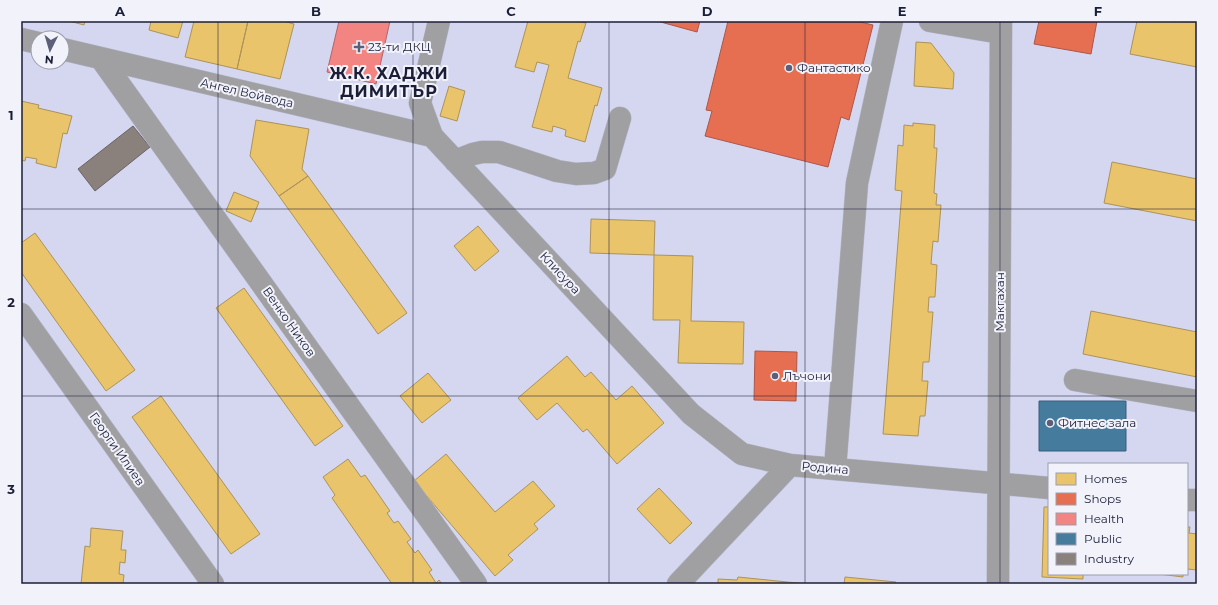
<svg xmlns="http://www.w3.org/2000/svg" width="1218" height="605" font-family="Montserrat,sans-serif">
<rect width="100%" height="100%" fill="#d4d7ef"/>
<path fill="#e9c46a" stroke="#ac925b" d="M69 21H85L84 25Z
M151 21H183L178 38 149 30Z
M194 21H248L237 69 185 57Z
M248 21H283L294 24 280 79 237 69Z
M528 21H577L586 23 580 42 578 41 568 78 602 88 597 106 595 105 585 142 565 136 566 130 560 128 553 126 552 132 532 127 549 65 537 62 534 72 515 67Z
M1137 21 1197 22V67L1130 54Z
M916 42 931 43 954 73 953 89 914 86Z
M449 86 465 91 457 121 440 116Z
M21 101 39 105 38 108 72 116 67 134 63 133 56 168 36 163 37 159 26 157 25 161 21 160Z
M256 120 309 129 302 169 308 176 279 196 250 156Z
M913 123 935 125 934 148H937L934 193 937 194 936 205H941L938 242 933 241 931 264 937 265 935 297H929L928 312H933L929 362H923L922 381H928L925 416H920L918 436 883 434 902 191 895 190 898 145 903 146 904 125 913 126Z
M1112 162 1197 179V221L1104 203Z
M308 176 407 313 378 334 279 196Z
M234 192 259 202 251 222 226 211Z
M591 219 655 221 654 255 590 253Z
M478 226 499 251 475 271 454 246Z
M35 233 135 370 106 391 21 272V243Z
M654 255 693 256 691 321 744 322 743 364 678 363 680 320H653Z
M244 288 343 426 315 446 216 308Z
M1091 311 1197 332V377L1083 354Z
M567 356 585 377 591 372 616 400 632 386 664 423 617 464 587 429 583 432 557 403 537 420 518 398Z
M428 373 451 400 422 423 400 396Z
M161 396 260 534 231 554 132 417Z
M446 454 495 512 533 481 555 506 534 524 538 529 508 555 513 560 495 576 414 481Z
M348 459 361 477 365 475 390 511 387 513 394 523 398 521 411 539 407 542 415 553 418 550 432 570 429 572 436 583 439 580 442 584H392L332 498 335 495 323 477Z
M659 488 692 523 670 544 637 509Z
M1044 507H1049V574H1083V579L1042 577Z
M1187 527H1190L1189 533 1197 534V570L1187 569Z
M91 528 123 531 121 550H126L125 563 120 562 119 574 124 575 123 584H81L85 546 90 547Z
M1159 574H1183V577Z
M738 577 807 584H718V579L737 580Z
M845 577 896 582 895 584H844Z"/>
<path fill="#e76f51" stroke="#aa574a" d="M657 21H700L697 32Z
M728 21H856L873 25 849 120 841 117 828 167 705 136 712 111 706 110Z
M1039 21H1097L1091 54 1034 44Z
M755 351 797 352 796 401 754 400Z"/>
<path fill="#f28482" stroke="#b2656c" d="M339 21H390L376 84 327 72Z"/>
<path fill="#457b9d" stroke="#395f7f" d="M1039 401H1126V451H1039Z"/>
<path fill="#8a817c" stroke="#696368" d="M133 126 150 147 95 191 78 169Z"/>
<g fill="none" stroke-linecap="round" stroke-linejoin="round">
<g stroke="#b2b4c8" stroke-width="23">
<path id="minor" d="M439 21 420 103 432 136 691 414 742 454 790 465 1049 488
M930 21 1001 33
M21 39 38 43
M62 49 432 136
M102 60 476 584
M455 161 473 154 482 152H499L557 171 576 174 594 173 605 169 620 118
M21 314 213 584
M1075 380 1197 401
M835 469 857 183 892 21
M1187 500H1197
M678 584 790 465
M998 584 1001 21"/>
</g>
<use href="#minor" stroke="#a0a0a3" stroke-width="22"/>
</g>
<path fill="none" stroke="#1c1e38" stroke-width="1" stroke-opacity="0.55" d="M218 21V584M413 21V584M609 21V584M805 21V584M1000 21V584M21 209H1197M21 396H1197"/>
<g fill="#5c5f78" stroke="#f1f2fa" stroke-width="1.5">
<path d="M357 41h4v4h4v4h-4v4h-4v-4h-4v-4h4z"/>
<circle cx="789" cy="68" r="4"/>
<circle cx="775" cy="376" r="4"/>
<circle cx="1050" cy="423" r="4"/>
</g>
<g text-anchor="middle" stroke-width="4" stroke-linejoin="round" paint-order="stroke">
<g font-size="12" fill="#1c1e38" stroke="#f1f2fa" text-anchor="start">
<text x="368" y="51">23-ти ДКЦ</text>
<text x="797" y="72">Фантастико</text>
<text x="783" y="380">Лъчони</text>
<text x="1058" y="427">Фитнес зала</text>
</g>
<g font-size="12" fill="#1c1e38" stroke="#f1f2fa">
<text transform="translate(247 93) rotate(13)" y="4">Ангел Войвода</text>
<text transform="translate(560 273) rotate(47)" y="4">Клисура</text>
<text transform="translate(1000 302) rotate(-90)" y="4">Макгахан</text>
<text transform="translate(289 322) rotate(55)" y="4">Венко Ников</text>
<text transform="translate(117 449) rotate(55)" y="4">Георги Илиев</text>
<text transform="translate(825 468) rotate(5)" y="4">Родина</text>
</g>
<g font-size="16" font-weight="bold" letter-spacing="1" fill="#1c1e38" stroke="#f1f2fa">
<text x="389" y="79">Ж.К. ХАДЖИ<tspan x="389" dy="18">ДИМИТЪР</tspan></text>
</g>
</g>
<rect width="1218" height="605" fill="none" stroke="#f1f2fa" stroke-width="44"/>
<rect x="1048" y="463" width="140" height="112" fill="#f1f2fa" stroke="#9c9dac"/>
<rect x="1056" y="473" width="20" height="12" fill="#e9c46a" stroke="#9c9dac"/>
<text x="1084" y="483" font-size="12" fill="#1c1e38">Homes</text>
<rect x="1056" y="493" width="20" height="12" fill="#e76f51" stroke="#9c9dac"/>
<text x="1084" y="503" font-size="12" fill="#1c1e38">Shops</text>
<rect x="1056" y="513" width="20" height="12" fill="#f28482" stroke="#9c9dac"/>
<text x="1084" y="523" font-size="12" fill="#1c1e38">Health</text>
<rect x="1056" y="533" width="20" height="12" fill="#457b9d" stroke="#9c9dac"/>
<text x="1084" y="543" font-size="12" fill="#1c1e38">Public</text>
<rect x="1056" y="553" width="20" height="12" fill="#8a817c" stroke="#9c9dac"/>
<text x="1084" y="563" font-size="12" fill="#1c1e38">Industry</text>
<g transform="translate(50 50) rotate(185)"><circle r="19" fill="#f1f2fa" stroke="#9c9dac"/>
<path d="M0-3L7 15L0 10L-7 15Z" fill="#5c5f78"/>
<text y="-6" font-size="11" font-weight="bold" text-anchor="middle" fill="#1c1e38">N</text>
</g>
<rect x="22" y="22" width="1174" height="561" fill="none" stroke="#1c1e38" stroke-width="1.5"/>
<g font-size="13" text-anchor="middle" font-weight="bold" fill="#1c1e38">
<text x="120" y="16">A</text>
<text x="316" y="16">B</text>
<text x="511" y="16">C</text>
<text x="707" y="16">D</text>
<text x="902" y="16">E</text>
<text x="1098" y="16">F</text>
<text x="11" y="120">1</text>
<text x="11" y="307">2</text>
<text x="11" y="494">3</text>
</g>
</svg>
